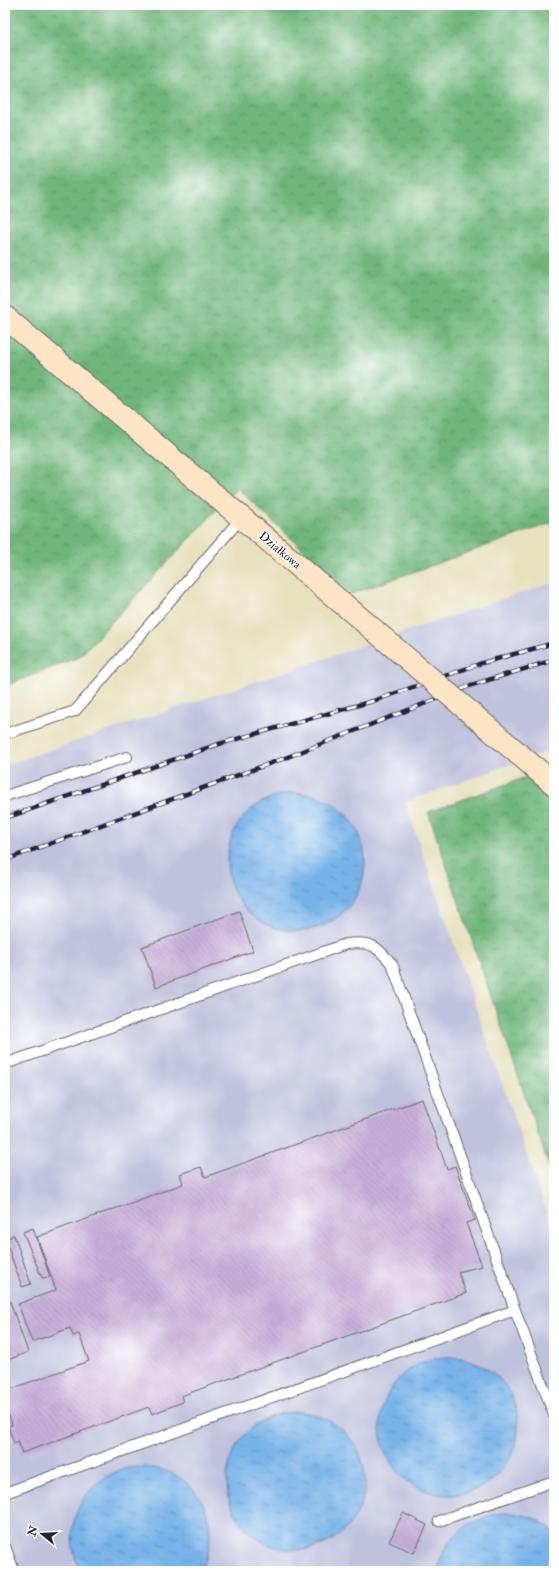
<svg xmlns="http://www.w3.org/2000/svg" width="559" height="1576" font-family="'IM FELL Double Pica',serif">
<defs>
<pattern id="forest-crowns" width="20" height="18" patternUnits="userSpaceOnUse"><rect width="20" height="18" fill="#6fb67c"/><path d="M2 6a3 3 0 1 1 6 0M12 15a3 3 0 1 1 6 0" fill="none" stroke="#5b9467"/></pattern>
<pattern id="water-ripples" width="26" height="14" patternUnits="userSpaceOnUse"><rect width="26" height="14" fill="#77b2e8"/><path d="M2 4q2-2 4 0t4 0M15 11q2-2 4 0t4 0" fill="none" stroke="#6190bd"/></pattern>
<pattern id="building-back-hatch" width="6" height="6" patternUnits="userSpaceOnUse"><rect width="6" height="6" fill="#c7afd9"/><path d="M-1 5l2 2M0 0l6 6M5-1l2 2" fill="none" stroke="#ab96bb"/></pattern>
</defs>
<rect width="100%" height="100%" fill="#fff"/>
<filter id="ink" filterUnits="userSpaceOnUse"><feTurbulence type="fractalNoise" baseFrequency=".025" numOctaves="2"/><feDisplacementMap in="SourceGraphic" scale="8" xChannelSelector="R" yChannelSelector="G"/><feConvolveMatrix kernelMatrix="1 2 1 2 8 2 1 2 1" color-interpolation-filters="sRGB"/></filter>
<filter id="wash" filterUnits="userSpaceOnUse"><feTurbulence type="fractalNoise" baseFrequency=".012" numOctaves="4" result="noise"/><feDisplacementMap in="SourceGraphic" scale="16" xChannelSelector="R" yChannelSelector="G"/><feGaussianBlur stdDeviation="0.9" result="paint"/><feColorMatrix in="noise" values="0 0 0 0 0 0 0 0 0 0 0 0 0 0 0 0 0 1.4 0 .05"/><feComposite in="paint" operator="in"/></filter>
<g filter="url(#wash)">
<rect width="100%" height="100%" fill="#e7e1be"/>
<path fill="#bfc2dd" d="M554 582V749L405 802 554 1234V1571H5V765Z"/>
<path fill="url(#forest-crowns)" stroke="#486c5c" d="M5 5H554V522L351 594 237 488 79 657 5 686Z
M554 767V1181L428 812Z"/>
<path fill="url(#water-ripples)" stroke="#4c6a92" d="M227 862a69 69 0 1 1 138 0a69 69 0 1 1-138 0Z
M380 1426a69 69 0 1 1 138 0a69 69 0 1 1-138 0Z
M227 1481a69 69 0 1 1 138 0a69 69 0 1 1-138 0Z
M136 1467C148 1467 158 1468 169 1472 209 1489 220 1535 201 1571H81C78 1565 75 1559 74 1553 66 1518 85 1484 118 1471 123 1468 130 1468 136 1467Z
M501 1513C521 1513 540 1517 554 1532V1571H438C443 1536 470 1519 501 1513Z"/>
<g id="blocks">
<path fill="url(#building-back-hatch)" d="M239 911 253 951 156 987 142 947Z
M422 1099 447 1169 455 1166 475 1220 466 1223 482 1266 458 1272 466 1293 181 1396 183 1402 152 1414 149 1407 22 1453 18 1441 14 1443 8 1426 12 1425 5 1404V1391L89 1361 79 1334 73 1336 70 1328 32 1342 18 1304 56 1290 37 1237 183 1184 180 1174 201 1167 205 1177Z
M33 1228 50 1277 42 1278 23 1232Z
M14 1235 31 1284 22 1287 5 1239Z
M5 1288 28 1352 5 1361Z
M403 1513 427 1525 414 1553 389 1542Z"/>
</g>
</g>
<g filter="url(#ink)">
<use href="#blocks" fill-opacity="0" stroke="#676569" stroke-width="1"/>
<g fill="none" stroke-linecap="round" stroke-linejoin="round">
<g stroke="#676569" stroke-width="12">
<path id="lane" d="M5 734 75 711 242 517
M5 796 127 757
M5 1064 346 944C371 941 376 945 392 964L515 1310 5 1493
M515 1310 554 1415
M439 1521 554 1481
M5 1546 14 1571"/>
</g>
<g stroke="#676569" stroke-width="24">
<path id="secondary" d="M5 317 375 631
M534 767 554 784"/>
</g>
<use href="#lane" stroke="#fff" stroke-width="10"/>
<use href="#secondary" stroke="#fee5c5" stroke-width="22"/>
<g stroke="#22223b" stroke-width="4.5">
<path id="rail" d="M5 818 219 744 373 701 482 663 554 643
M5 860 285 758 475 684 554 660"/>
</g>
<use href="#rail" stroke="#fff" stroke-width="3" stroke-dasharray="9" stroke-linecap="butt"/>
<g stroke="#676569" stroke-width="24" stroke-linecap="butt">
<path id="secondary-bridge" d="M375 631 534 767"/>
</g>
<use href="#secondary-bridge" stroke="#fee5c5" stroke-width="22"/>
</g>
</g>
<g text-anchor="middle" stroke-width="3" stroke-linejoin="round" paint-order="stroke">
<g font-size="12" fill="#22223b" stroke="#fff">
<text transform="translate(280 550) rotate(40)" y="4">Działkowa</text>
</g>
</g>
<rect width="559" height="1576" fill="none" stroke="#fff" stroke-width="20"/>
<g transform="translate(42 1534) rotate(288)" stroke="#ffffff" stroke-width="3" paint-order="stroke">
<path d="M0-3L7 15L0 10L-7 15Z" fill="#22223b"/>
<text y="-6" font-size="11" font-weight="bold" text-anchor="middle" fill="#22223b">N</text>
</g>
</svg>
